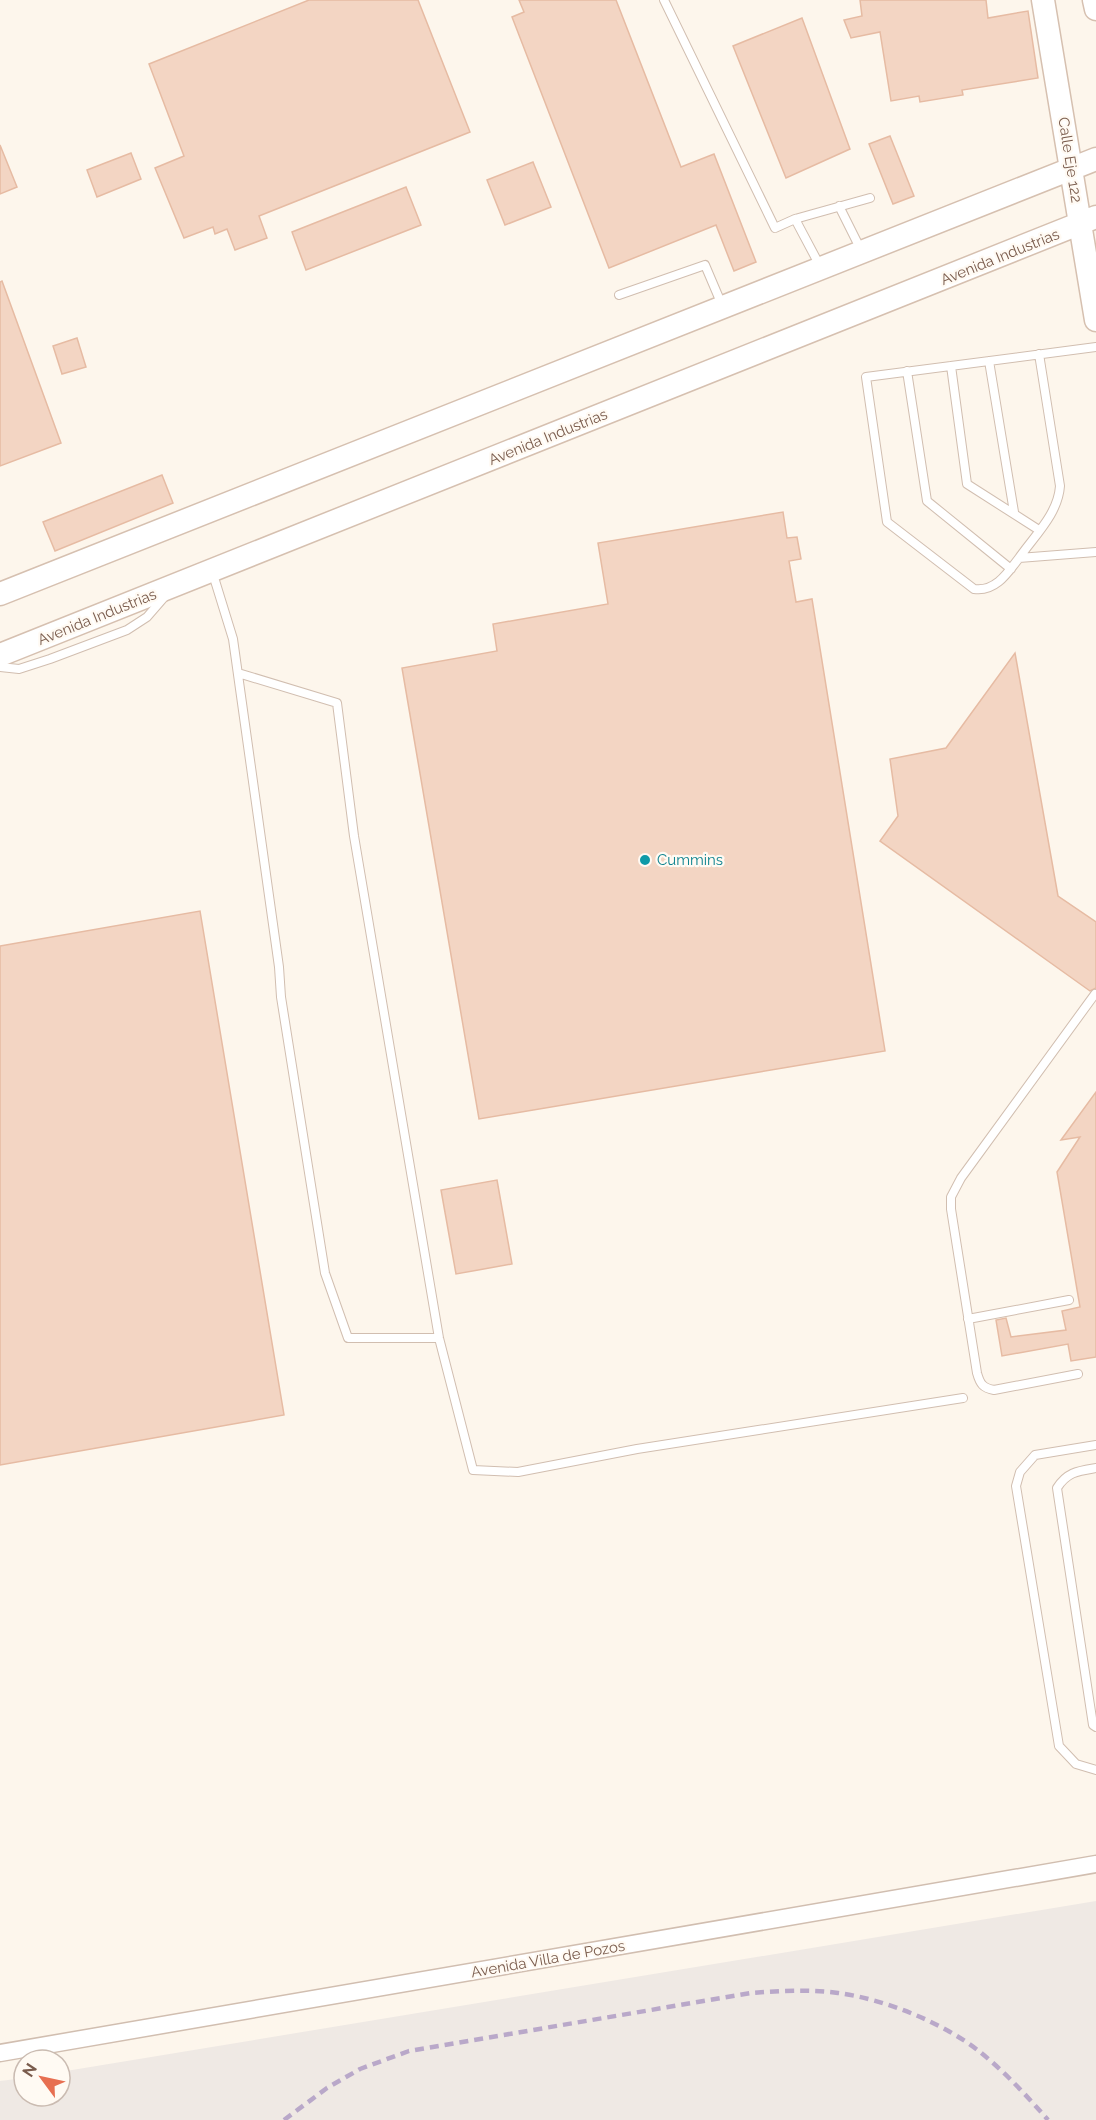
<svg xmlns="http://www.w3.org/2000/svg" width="1096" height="2120" font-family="Raleway,sans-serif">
<rect width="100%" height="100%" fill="#fdf6ec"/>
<path fill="#efe9e4" d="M1096 1901V2120H0V2081L24 2078V2096H60V2072Z"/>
<path fill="#f3d5c3" stroke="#e6bba3" stroke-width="1.5" d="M309 0H418L470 132 259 216 267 238 235 250 227 229 215 234 213 227 184 238 155 168 184 156 149 64Z
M519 0H616L681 167 714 154 756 262 734 271 716 225 609 268 512 17 524 12Z
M860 0H986L988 18 1028 11 1038 78 962 90 963 95 920 102 919 96 891 101 880 32 851 38 844 20 862 16Z
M802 18 850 149 786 178 733 46Z
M890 136 914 196 893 204 869 144Z
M0 145 17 187 0 194Z
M131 153 141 179 97 197 87 170Z
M533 162 551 207 505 225 487 180Z
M406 187 421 225 306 270 292 232Z
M2 281 61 443 0 466V282Z
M77 338 86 367 62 374 53 346Z
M162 475 173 503 55 551 43 522Z
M783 512 787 538 797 537 801 559 789 561 796 602 812 599 885 1051 479 1119 402 668 497 651 493 624 608 604 598 543Z
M1015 653 1058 896 1096 922V988L1090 991 880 841 898 816 890 759 946 748Z
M200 911 284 1415 0 1465V946Z
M1096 1092V1357L1071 1361 1068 1344 1002 1356 996 1320 1006 1318 1011 1337 1066 1330 1062 1311 1080 1307 1057 1172 1080 1137 1061 1140Z
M497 1180 512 1264 456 1274 441 1190Z"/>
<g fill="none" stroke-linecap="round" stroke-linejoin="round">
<g stroke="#d1beb0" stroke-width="10">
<path id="service" d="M664 0 775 228 795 219 870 198
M839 206 862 252
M795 219 820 266
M619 295 705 265 722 305
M1096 347 866 377 887 522 974 589C995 592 1007 574 1019 558L1096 552
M989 361 1014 512
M951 366 967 484 1039 530
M907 371 927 501 1011 569
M1019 558C1035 535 1058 514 1060 486L1039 354
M212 571 233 639 279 967 281 997 325 1273 348 1338H439
M0 667 19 669 50 659 127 630 147 617 167 594
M238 673 337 703 354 836 439 1338 473 1470 518 1472 637 1449 963 1398
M968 1319 1069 1300
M1078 1374 994 1390C983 1388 980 1384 977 1373L951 1209V1197L961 1178 1095 994
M1096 1445 1035 1455 1020 1472 1016 1486 1059 1746 1076 1764 1096 1770
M1096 1468C1078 1471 1067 1472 1057 1488L1093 1725 1096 1727"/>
</g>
<g stroke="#d1beb0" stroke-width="19">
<path id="minor" d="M0 2053 1096 1864"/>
</g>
<g stroke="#d6c0b0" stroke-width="25">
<path id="secondary" d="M1043 0 1096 320
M1094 0 1096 9
M0 594 1096 159
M0 655 1096 217"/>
</g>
<use href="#service" stroke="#fff" stroke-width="8"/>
<use href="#minor" stroke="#fff" stroke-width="16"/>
<use href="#secondary" stroke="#fff" stroke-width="22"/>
<path stroke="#b9a8c9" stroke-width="4.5" stroke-dasharray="9 6" stroke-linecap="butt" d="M284 2120 327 2088 360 2069 409 2051 751 1993C779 1991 809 1989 838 1993 884 1999 944 2023 980 2052 1005 2072 1027 2096 1048 2120"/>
</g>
<circle fill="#0f9aa8" stroke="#fffaf3" stroke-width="2" cx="645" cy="860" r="6"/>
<g text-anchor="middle" stroke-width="4.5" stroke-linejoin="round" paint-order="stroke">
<g font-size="15" fill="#7a5c4d" stroke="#fffaf3">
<text transform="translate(1070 160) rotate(81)" y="5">Calle Eje 122</text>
<text transform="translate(1000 257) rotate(-22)" y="5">Avenida Industrias</text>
<text transform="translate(548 437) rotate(-22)" y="5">Avenida Industrias</text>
<text transform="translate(97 617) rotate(-22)" y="5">Avenida Industrias</text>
<text transform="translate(548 1959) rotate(-10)" y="5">Avenida Villa de Pozos</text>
</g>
<g font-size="15" fill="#0d838f" stroke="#fffaf3" text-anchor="start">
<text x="657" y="865">Cummins</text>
</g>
</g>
<g transform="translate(42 2078) rotate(303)"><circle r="28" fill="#fffaf3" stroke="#cabbb1" stroke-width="1.5"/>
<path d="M0-4.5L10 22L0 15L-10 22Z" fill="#e76f51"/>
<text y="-9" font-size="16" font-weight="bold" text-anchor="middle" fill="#7a5c4d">N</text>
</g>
</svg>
